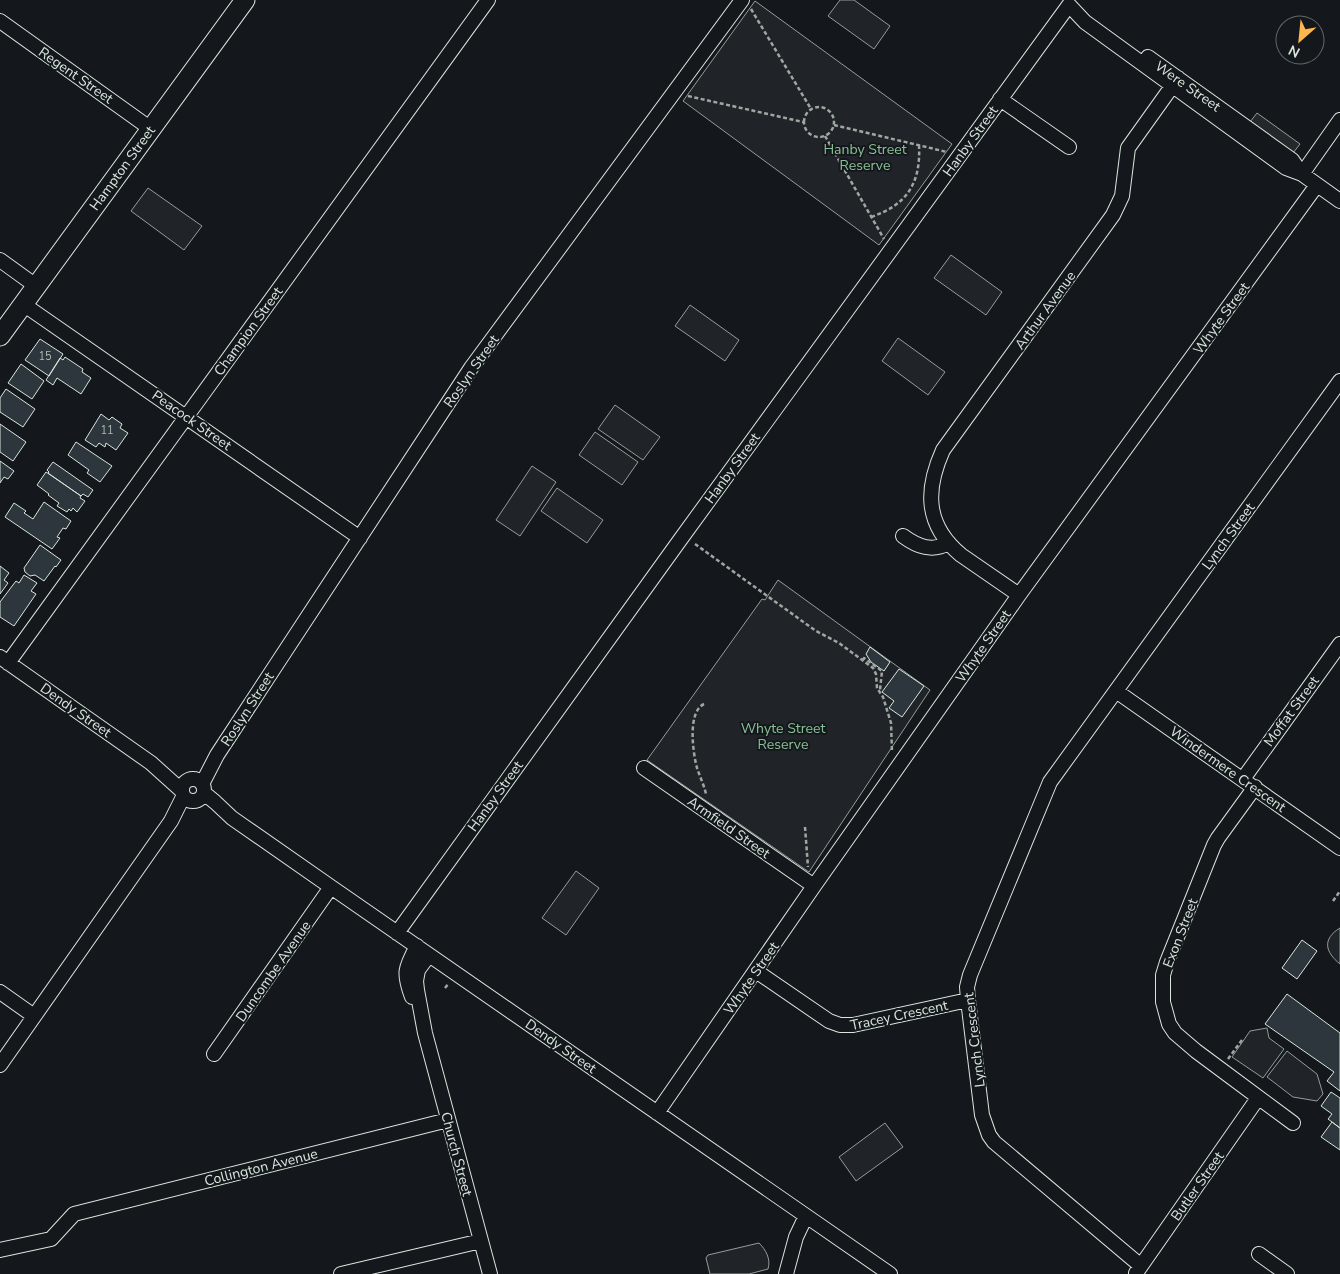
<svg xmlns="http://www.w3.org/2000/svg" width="1340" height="1274" font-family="'Nunito Sans',sans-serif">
<rect width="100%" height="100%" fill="#14181c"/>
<path fill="#202428" stroke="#939e99" d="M840 0H854L890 26 874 49 828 16Z
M755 1 952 144 879 245 683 101Z
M148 188 202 226 184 250 131 211Z
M951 255 1002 292 986 315 934 278Z
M690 305 739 340 725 361 675 326Z
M898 338 945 372 928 395 882 361Z
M615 405 660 437 643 460 598 429Z
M595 432 638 462 622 485 579 455Z
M532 466 556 482 520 536 496 520Z
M557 488 603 520 587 543 541 511Z
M778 580 930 690 809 872 647 760 762 599 765 600Z
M576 871 599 888 566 935 542 918Z
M1340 928V964C1325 952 1322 939 1340 928Z
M1267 1028 1269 1038 1284 1049 1263 1078 1232 1057 1250 1031Z
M1287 1051 1317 1074 1323 1094 1317 1101 1293 1097 1267 1077Z
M885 1123 903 1147 856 1181 839 1157Z
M759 1243C766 1250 771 1259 768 1269L749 1274H710L706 1258 708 1255Z"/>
<path fill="#24282b" stroke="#939e99" d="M1257 113 1300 144 1293 153 1250 122Z"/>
<path fill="#2c363c" stroke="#d8e6dc" d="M40 339 63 354 49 376 25 360Z
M65 357 83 369 82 372 91 378 81 394 57 378 53 385 46 380 60 358 63 360Z
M21 364 44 381 32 399 8 383Z
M6 389 35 409 23 427 0 412V398Z
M101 414 109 420 112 417 122 424 120 428 128 433 116 450 106 443 105 447 99 443 96 447 85 440Z
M0 424 26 442 13 461 0 452Z
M76 442 112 466 100 482 87 473 89 470 68 455Z
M0 461 14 471 8 479 4 477 0 483Z
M53 462 93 490 88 497 83 494 81 496 48 473 49 472 47 470Z
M46 472 81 496 80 498 85 501 77 512 73 508 71 511 69 509 67 512 57 506 59 503 48 495 49 494 37 485Z
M44 502 71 521 66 529 63 528 57 537 60 538 52 549 5 517 14 503 26 511 24 513 33 519Z
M40 545 61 560 56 567 55 566 44 581 35 575 30 576 25 572 24 568Z
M0 566 9 573 4 580 8 583 0 594Z
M24 575 37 583 31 591 36 594 14 626 0 617V602L16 581 19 583Z
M870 647 890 662 884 671 871 662 866 654Z
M899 669 924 686 902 717 889 708 894 701 882 692Z
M1302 940 1317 951 1297 979 1282 968Z
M1287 994 1340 1033V1091L1327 1081 1334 1072 1265 1024Z
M1331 1092 1340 1098V1128L1328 1119 1332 1114 1321 1106Z
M1332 1122 1340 1128V1150L1321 1137Z"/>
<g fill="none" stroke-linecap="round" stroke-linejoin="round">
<g stroke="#d8e6dc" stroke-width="16">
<path id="minor" d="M1069 5 1085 22 1286 168 1302 174 1340 201
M0 21 151 129
M1148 57 1292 160 1302 174
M1000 99 1069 147
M1302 174 1340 120
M0 260 36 286
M23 304 360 538
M903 536C918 547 932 552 949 543
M1019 595 961 555C925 525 925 490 943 450L1113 215 1122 196 1128 148 1178 78
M0 657 151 763 181 790
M8 663 488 0
M1116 691 1340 848
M644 768 814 886
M182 790a11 11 0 1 1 22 0a11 11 0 1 1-22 0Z
M1243 779 1340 644
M202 784 217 755 471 368 742 0
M1255 787 1218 838 1214 845 1167 962 1163 975V1002L1169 1024 1175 1033 1196 1051 1293 1123
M204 793 215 802 232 818 331 887 890 1274
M397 933 680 540 1069 5
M429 955 418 970 416 981 417 990 425 1033 490 1274
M756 971 829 1021 840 1025H853L968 1000
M0 992 34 1016
M412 997C403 973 405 968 417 946
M214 1054 331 887
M0 1065 171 821 183 797
M657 1113 814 886 1019 595 1317 185
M0 1250 51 1239 74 1214 448 1120
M1259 1254 1287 1274
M1141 1266 994 1142 989 1135 982 1115 968 1000 967 987 970 975 1050 782 1340 381
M1136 1273 1258 1098
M341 1274 481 1241
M786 1274 796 1237 806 1216"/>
</g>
<g stroke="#d8e6dc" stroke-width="21">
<path id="major" d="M0 336 245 0"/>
</g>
<path stroke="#9da8a2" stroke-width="2.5" stroke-dasharray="4 2.5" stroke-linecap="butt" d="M751 9 811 109
M688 96 803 122
M804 122a15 15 0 1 1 30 0a15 15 0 1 1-30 0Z
M834 125 947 152
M825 136 884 239
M871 217C907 205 921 183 919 145
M695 544 816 631 839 643 873 668 876 674 877 688 883 697 891 723 892 751
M863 660 864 658 882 671 880 690
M704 704C687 712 693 753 697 768 700 777 704 785 706 794
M805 827 808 867
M1333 901 1340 891
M445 988 449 983
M1228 1059 1242 1040"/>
<use href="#minor" stroke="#14181c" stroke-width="14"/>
<use href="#major" stroke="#14181c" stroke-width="19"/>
</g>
<g text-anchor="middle" stroke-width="4" stroke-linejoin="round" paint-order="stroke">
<g font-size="11" fill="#adbab4">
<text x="45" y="360">15</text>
<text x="107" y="434">11</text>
</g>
<g font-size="14" fill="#d8e6dc" stroke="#14181c">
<text transform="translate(76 75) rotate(35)" y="5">Regent Street</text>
<text transform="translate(1188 86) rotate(35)" y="5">Were Street</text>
<text transform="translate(970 141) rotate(-54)" y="5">Hanby Street</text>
<text transform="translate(122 168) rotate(-54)" y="5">Hampton Street</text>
<text transform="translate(1045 310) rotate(-54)" y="5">Arthur Avenue</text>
<text transform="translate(1221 318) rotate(-54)" y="5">Whyte Street</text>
<text transform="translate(248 331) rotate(-54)" y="5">Champion Street</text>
<text transform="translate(471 371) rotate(-55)" y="5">Roslyn Street</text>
<text transform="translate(192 420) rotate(35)" y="5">Peacock Street</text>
<text transform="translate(732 468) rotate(-54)" y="5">Hanby Street</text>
<text transform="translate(1228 536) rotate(-54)" y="5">Lynch Street</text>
<text transform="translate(983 646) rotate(-55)" y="5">Whyte Street</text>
<text transform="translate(247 709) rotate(-57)" y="5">Roslyn Street</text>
<text transform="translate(76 710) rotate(35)" y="5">Dendy Street</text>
<text transform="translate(1291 711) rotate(-54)" y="5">Moffat Street</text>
<text transform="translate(1228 769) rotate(35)" y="5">Windermere Crescent</text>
<text transform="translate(495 796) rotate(-54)" y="5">Hanby Street</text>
<text transform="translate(729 827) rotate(35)" y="5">Armfield Street</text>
<text transform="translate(1180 933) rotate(-69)" y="5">Exon Street</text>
<text transform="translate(273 971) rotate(-55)" y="5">Duncombe Avenue</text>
<text transform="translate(751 978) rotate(-55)" y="5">Whyte Street</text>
<text transform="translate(899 1015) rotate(-12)" y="5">Tracey Crescent</text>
<text transform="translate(974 1040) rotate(-97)" y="5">Lynch Crescent</text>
<text transform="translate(561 1046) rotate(35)" y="5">Dendy Street</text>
<text transform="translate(457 1154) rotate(75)" y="5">Church Street</text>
<text transform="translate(261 1167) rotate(-14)" y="5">Collington Avenue</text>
<text transform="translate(1197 1186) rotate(-55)" y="5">Butler Street</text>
</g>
<g font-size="14" fill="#8ac095" stroke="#14181c">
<text x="865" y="154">Hanby Street<tspan x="865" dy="16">Reserve</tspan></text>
<text x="783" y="733">Whyte Street<tspan x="783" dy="16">Reserve</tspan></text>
</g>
</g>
<g transform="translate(1300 40) rotate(207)"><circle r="24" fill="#14181c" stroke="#626a69"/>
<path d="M0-4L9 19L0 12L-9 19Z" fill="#ffb74d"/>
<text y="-8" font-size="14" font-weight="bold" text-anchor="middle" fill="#d8e6dc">N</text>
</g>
</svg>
